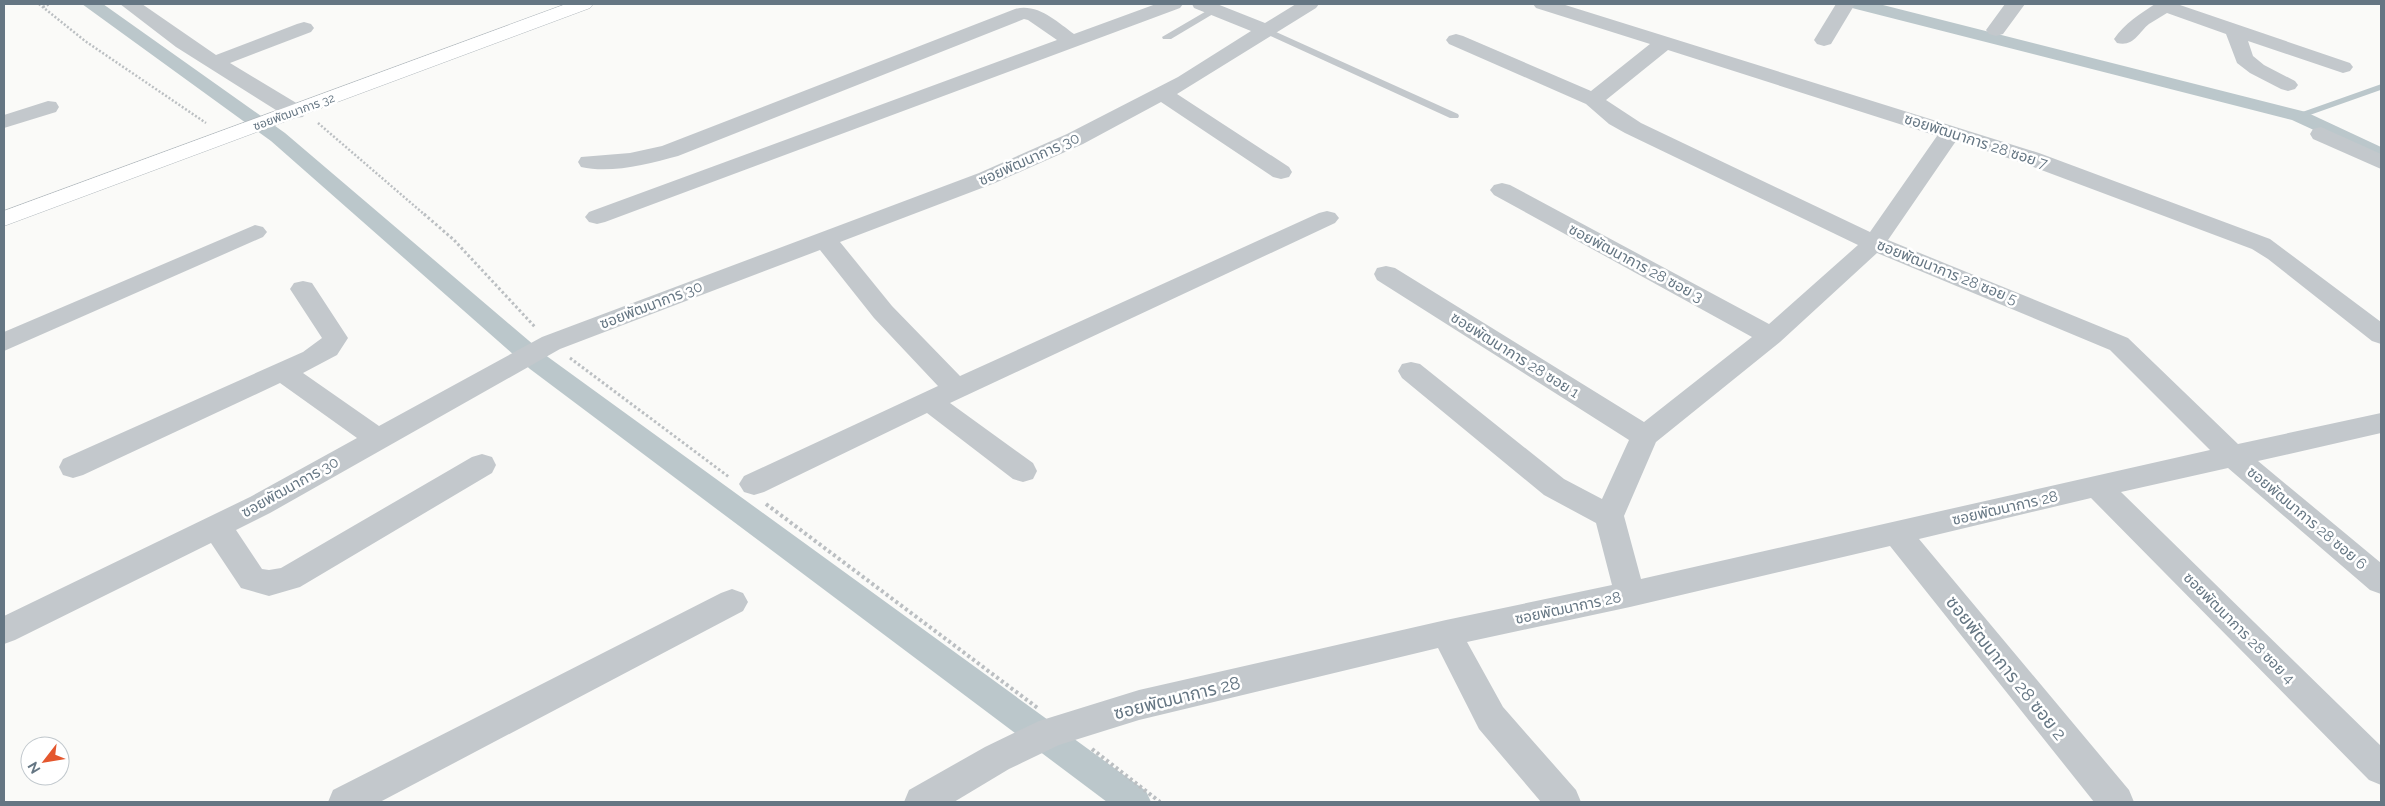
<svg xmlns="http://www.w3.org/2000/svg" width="2385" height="806" font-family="Raleway,'Noto Sans Thai',sans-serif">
<rect width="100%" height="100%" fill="#fafaf8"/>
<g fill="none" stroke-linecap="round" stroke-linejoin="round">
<path stroke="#bbc7cb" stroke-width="5.5" d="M2299 116 2381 87"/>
<path fill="#bbc7cb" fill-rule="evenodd" d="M82 4H103L285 133 548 357 1146 791 1151 802H1107L530 369 271 141Z
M1849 4H1879L2306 112 2381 147V161L2292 120 1852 8Z"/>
<g stroke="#b3babf" stroke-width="1">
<path id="secondary" d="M566 4H593L590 8 4 226V211Z"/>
</g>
<path stroke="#bbbfc2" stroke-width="2.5" stroke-dasharray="2 2" stroke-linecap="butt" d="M39 4 85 41 206 123
M43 7 50 4
M318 123 425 215"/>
<path stroke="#bbbfc2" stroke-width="3" stroke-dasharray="2.5 2.5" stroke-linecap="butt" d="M424 214 454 240 535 327
M570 358 729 477"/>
<path stroke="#bbbfc2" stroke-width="4" stroke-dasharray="3 3" stroke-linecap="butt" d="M766 504 1039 709
M1092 749 1160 802"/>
<path fill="#c3c8cc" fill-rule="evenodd" d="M1215 6 1218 7V11L1171 39H1163L1162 37Z
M1267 28 1458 114 1459 116 1458 118H1450L1264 33 1262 31Z"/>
<path fill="#c3c8cc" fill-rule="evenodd" d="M120 4H142L216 55 297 24 304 22 311 24 314 28 311 32 230 63 303 107 306 112 303 117 295 118 287 117 176 47Z
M1156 4H1183L1180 8 605 222 597 224 589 222 585 217 589 212 1057 40 1028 20 1024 19 678 156C648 164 611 174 581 167L578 162 581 157 630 153 662 146 1015 9C1038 3 1057 22 1074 34Z
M1192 4H1217L1265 23 1296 4H1319L1316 8 1177 94 1289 167 1292 172 1289 177 1281 179 1273 177 1161 102 1083 144 995 183 840 242 892 306 960 376 1319 213 1327 211 1335 213 1339 218 1335 223 950 403 1033 463 1037 471 1033 479 1023 482 1013 479 927 413 764 492 754 495 744 492 739 484 744 476 938 386 874 318 820 250 560 349 270 513 236 530 262 569 269 570 281 568 472 457 482 454 492 457 496 465 492 473 300 587 269 596 241 588 211 543 15 640 4 644V616L250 497 357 438 280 383 83 475 73 478 63 475 59 467 63 459 303 352 322 338 290 289 294 283 303 281 312 283 348 338 337 355 303 373 379 426 542 337 979 173 1067 134 1178 77 1251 31 1194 8Z
M1533 4H1562L2039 153 2270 239 2381 322V344L2372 341 2268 259 2252 249 2023 163 1956 141 1888 240 2128 338 2238 444 2381 413V433L2258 461 2381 563V594L2370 590 2228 468 2121 492 2381 746V785L2369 780 2091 498 1919 539 2129 790 2134 802H2094L1890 546 1630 607 1467 642 1503 707 1576 790 1581 802H1541L1479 729 1438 648 1139 720 1059 745 1009 769 954 802H904L909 790 985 747 1039 721 1139 690 1446 620 1612 585 1596 523 1544 495 1402 378 1398 371 1402 364 1411 362 1420 364 1564 479 1602 499 1629 440 1377 280 1374 274 1377 268 1386 266 1395 268 1644 422 1752 337 1494 195 1490 190 1494 185 1502 183 1510 185 1769 324 1858 245 1625 133 1609 124 1586 104 1449 44 1446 40 1449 36 1456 34 1463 36 1591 91 1650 44 1536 8ZM1668 50 1937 136 1870 232 1641 123 1606 100ZM1877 253 2110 350 2210 450 1641 579 1624 516 1656 442 1780 342Z
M1836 4H1855L1831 44 1824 46 1817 44 1814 40Z
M2005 4H2025L2003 34 1996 36 1989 34 1986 30Z
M2155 4H2177L2350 63 2353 67 2350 71 2343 73 2248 41 2253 56 2264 65 2295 81 2298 85 2295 89 2288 91 2281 89 2250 73 2237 63 2226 34 2167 13C2161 17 2155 20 2149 24 2138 33 2134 47 2117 43L2114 39C2125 23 2140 14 2155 4Z
M48 101 56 102 59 107 56 112 4 128V115Z
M2321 127 2381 154V169L2313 139 2310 134 2313 129Z
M255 225 263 227 267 232 263 237 4 351V332Z
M732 589 743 593 748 602 743 611 380 802H328L333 790 721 593Z"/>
<use href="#secondary" fill="#fff" fill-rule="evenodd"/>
</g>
<g text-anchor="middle" stroke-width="5" stroke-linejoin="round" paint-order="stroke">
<g font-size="12" fill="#657683" stroke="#fff">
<text transform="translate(294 112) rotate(-20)" y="4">ซอยพัฒนาการ 32</text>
</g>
<g font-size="15" fill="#657683" stroke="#fff">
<text transform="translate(1976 141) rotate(18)" y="5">ซอยพัฒนาการ 28 ซอย 7</text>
<text transform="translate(1029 159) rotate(-24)" y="5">ซอยพัฒนาการ 30</text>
<text transform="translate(1636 263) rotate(28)" y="5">ซอยพัฒนาการ 28 ซอย 3</text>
<text transform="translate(1947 272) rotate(22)" y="5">ซอยพัฒนาการ 28 ซอย 5</text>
<text transform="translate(651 305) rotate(-21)" y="5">ซอยพัฒนาการ 30</text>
<text transform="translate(1515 355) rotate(32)" y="5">ซอยพัฒนาการ 28 ซอย 1</text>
<text transform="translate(290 487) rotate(-29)" y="5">ซอยพัฒนาการ 30</text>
<text transform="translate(2005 508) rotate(-13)" y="5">ซอยพัฒนาการ 28</text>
<text transform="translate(2307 518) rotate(40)" y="5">ซอยพัฒนาการ 28 ซอย 6</text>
<text transform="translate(1568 608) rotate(-12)" y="5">ซอยพัฒนาการ 28</text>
<text transform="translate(2239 628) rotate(45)" y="5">ซอยพัฒนาการ 28 ซอย 4</text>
</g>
<g font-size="18" fill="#657683" stroke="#fff">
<text transform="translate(2006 668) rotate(51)" y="6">ซอยพัฒนาการ 28 ซอย 2</text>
<text transform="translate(1177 698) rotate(-14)" y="6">ซอยพัฒนาการ 28</text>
</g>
</g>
<rect width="2385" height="806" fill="none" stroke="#657683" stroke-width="10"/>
<g transform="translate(45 761) rotate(239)"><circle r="24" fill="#ffffff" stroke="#c1c8cd"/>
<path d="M0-4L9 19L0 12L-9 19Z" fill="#e4572e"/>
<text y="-8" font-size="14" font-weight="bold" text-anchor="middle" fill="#657683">N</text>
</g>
</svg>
